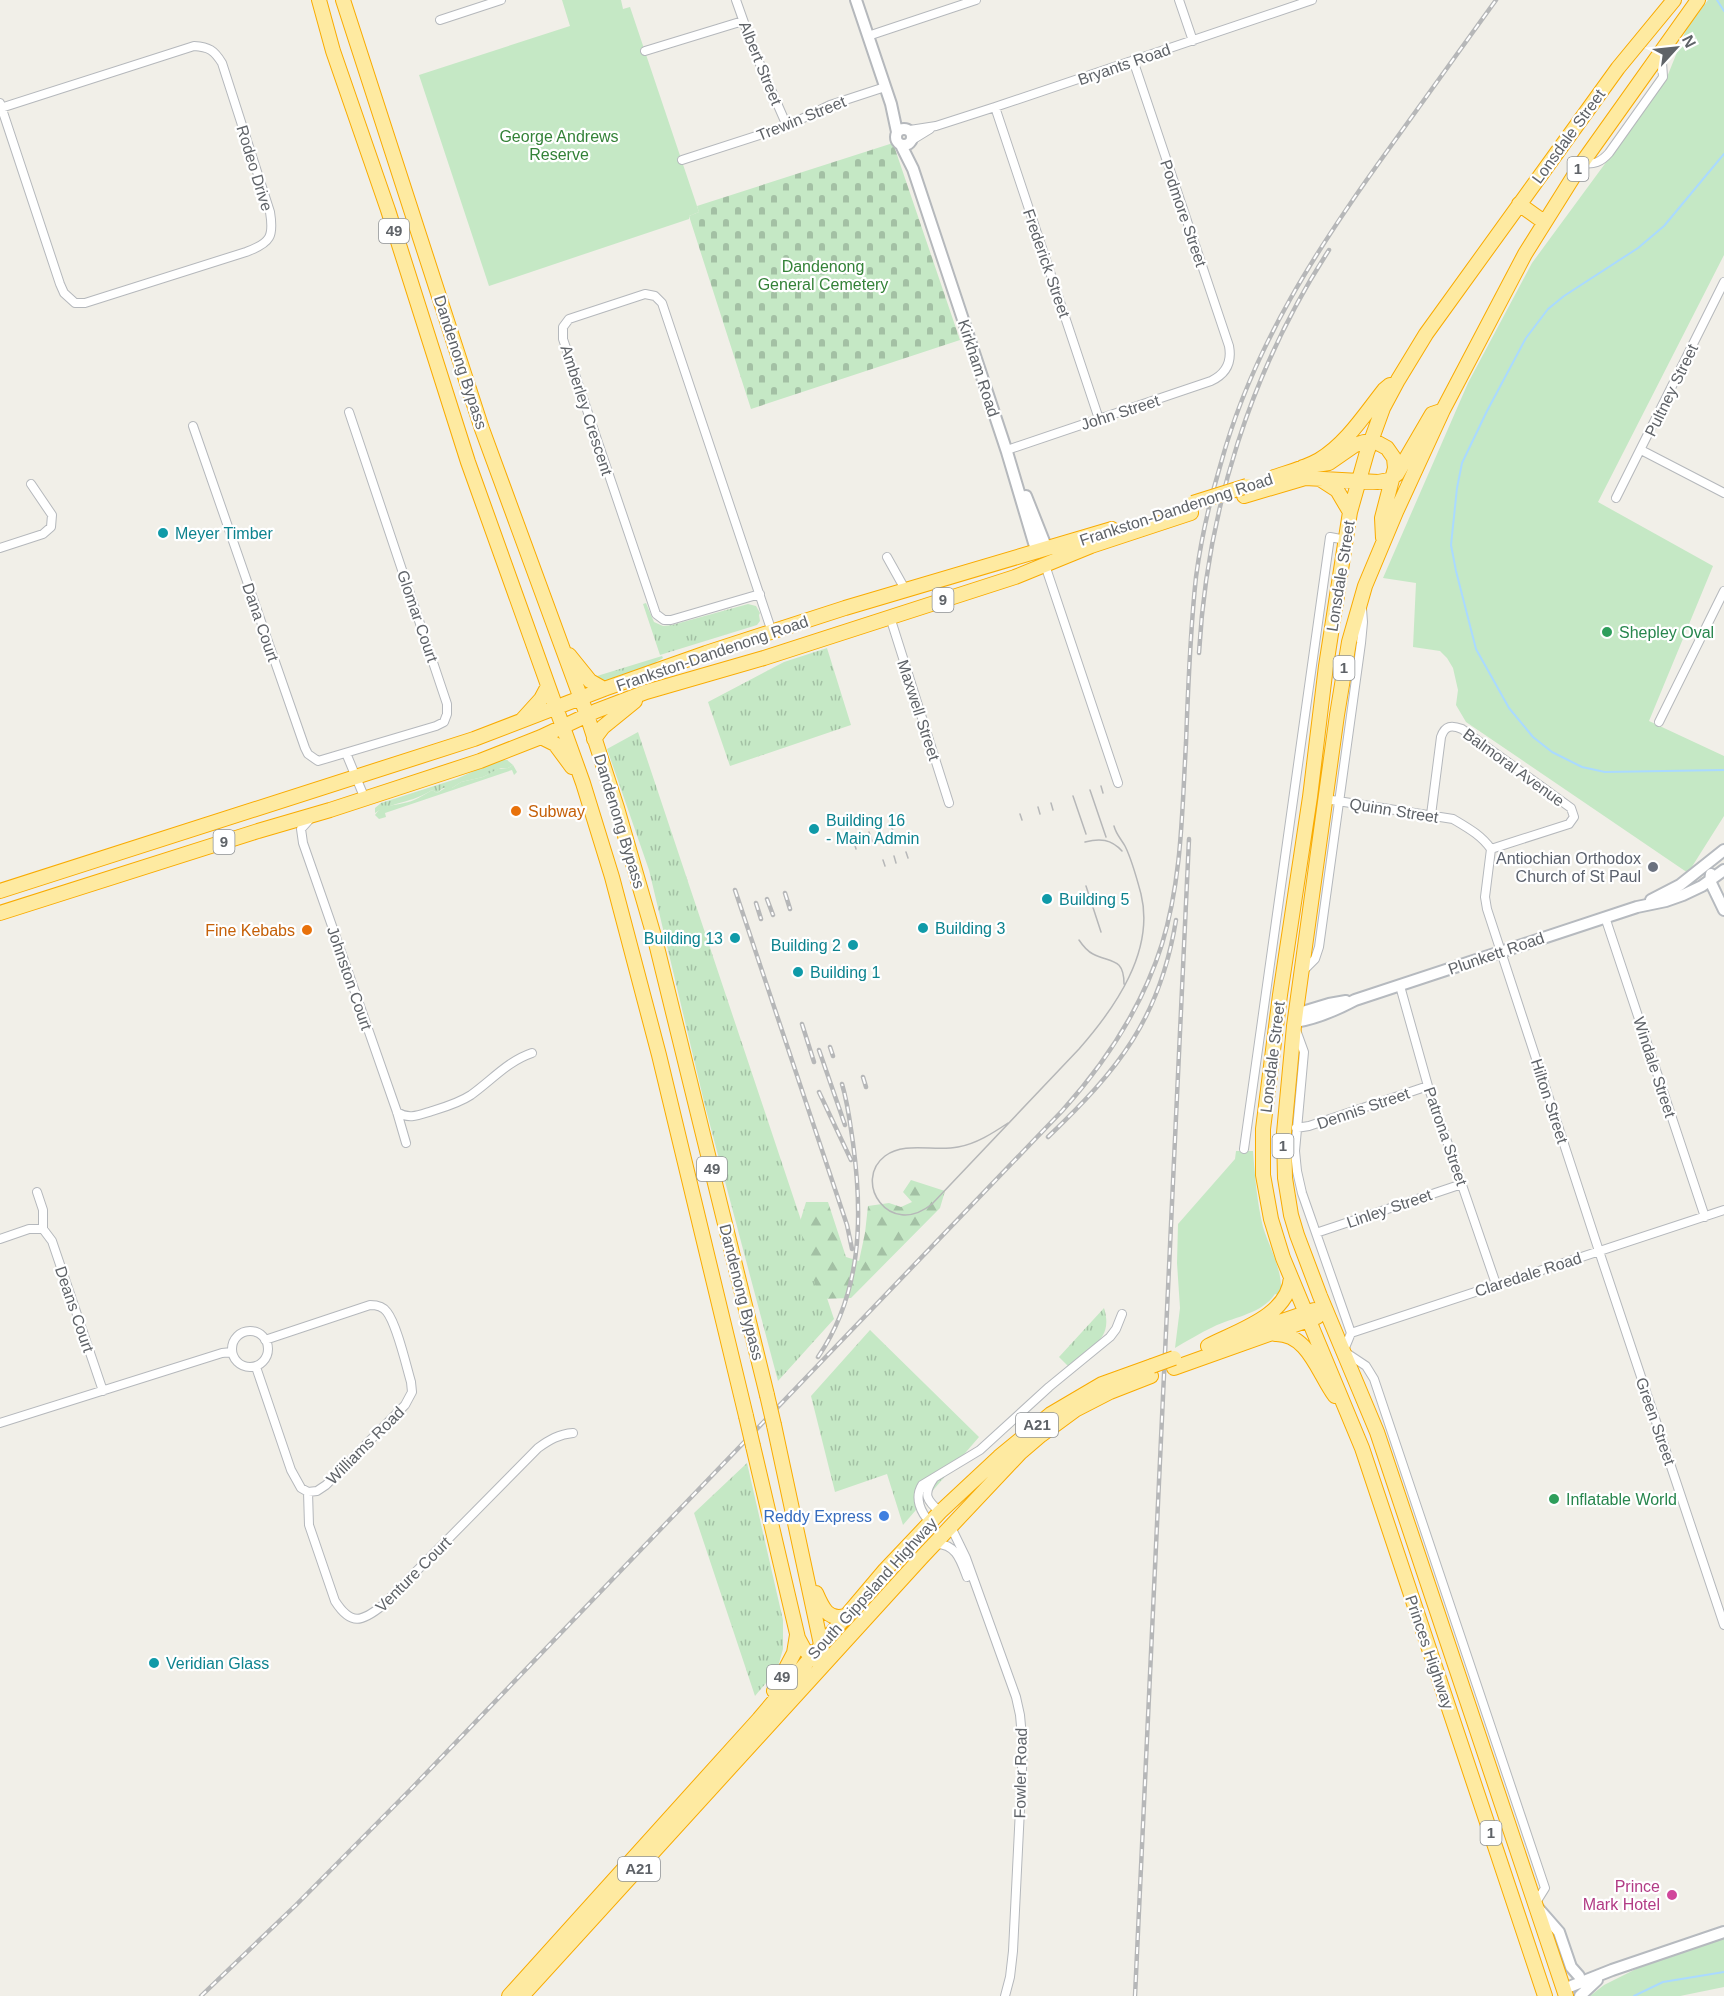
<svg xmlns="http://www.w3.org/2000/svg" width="1724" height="1996" font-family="Arial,sans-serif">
<defs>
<pattern id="grass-tufts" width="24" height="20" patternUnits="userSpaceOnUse" patternTransform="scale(1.5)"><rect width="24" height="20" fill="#c5e8c5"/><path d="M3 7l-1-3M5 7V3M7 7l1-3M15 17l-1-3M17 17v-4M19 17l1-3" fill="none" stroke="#a3c0a4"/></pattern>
<pattern id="forest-firs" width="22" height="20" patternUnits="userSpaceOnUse" patternTransform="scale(1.5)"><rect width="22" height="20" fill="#c5e8c5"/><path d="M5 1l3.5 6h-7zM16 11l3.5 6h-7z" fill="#a3c0a4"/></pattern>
<pattern id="cemetery-stones" width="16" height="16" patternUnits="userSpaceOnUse" patternTransform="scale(1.5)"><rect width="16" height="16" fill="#c5e8c5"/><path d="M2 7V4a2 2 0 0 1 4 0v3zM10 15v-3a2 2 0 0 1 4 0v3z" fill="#a3c0a4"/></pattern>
</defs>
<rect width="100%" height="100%" fill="#f1efe8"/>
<path fill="url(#grass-tufts)" d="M646 603 654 622 663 626 672 625 748 604 756 606 760 613 759 615 760 621 757 625 660 655 643 604Z
M827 648 851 725 730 766 708 702 784 662Z
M662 656 663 658 656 662 657 664 606 682 593 680 597 676Z
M638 732 834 1319 778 1381 705 1106 649 870 607 749Z
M499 760H507L513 765 508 768H501L483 777 461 782 452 788H443L437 793 432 790C412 803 392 802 375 813V808L381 803 456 779Z
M1104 1308C1114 1340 1090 1347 1068 1366L1059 1357Z
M870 1330 979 1437 903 1525 887 1474 835 1492 811 1396Z
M747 1463 783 1620V1649L777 1670 755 1696 694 1513Z"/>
<path fill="url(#forest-firs)" d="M911 1180 945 1191 940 1208 851 1298 819 1299 799 1225 806 1202H828L846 1257 859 1261 865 1233 868 1206 889 1203 901 1207 912 1202 903 1192Z"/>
<path fill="url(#cemetery-stones)" d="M893 143 960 340 751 409 689 216 699 212 697 206Z"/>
<path fill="#c5e8c5" d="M562 0H621L623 9 630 7 699 212 689 216V219L489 286 419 75 570 26Z
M1708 0H1724V255L1598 502 1713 566 1649 721 1724 756V816L1688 873 1466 722 1456 705 1458 690 1453 668 1447 658 1440 651 1413 647 1416 583 1383 578 1468 383 1532 263 1665 82 1686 30Z
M513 765 517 772 514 775 512 770 385 813 386 817 379 819 375 815C381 805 392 806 404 803 413 802 424 795 432 790L437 793 445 788H452L461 782 483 777 498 769 508 768Z
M1236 1151H1253C1255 1177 1257 1202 1263 1227 1269 1247 1285 1274 1280 1295L1275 1294C1262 1314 1233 1317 1213 1327 1200 1333 1187 1341 1175 1348L1180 1308 1177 1263 1178 1224 1235 1159Z
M1724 1932V1987L1680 1996H1590L1604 1985 1678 1948Z"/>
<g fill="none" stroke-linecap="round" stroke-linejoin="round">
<path stroke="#aadaff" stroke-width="2" d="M1717 0 1724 11
M1724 154 1664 226 1638 248 1564 296 1548 309 1526 338 1487 411 1462 463 1457 488 1451 545 1456 571 1476 649 1509 708 1533 737 1552 752 1582 767 1605 772 1724 770
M1634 1996 1663 1982 1724 1972"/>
<g stroke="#b5b8bc" stroke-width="10">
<path id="minor" d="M736 0 753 48 787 126
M1179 0 1193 41
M440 20 501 0
M868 36 976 0
M645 51 743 21
M0 103 60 284 64 293 75 303H85L246 252C271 243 274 236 270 212L222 63C214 50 209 47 194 46L1 108
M995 107 1099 419
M910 130 936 126 995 107 1312 0
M912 140 930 129
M682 160 787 126 830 105 885 87
M1582 163C1594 165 1601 162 1609 153L1663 77 1662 62 1658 57
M193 426 305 748 308 754 318 761 436 726 444 722 447 714V704L349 412
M1007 450 1211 381C1226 374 1232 362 1229 346L1133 60
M1641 450 1724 493
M1616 498 1724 282
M0 548 43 534 51 527 52 515 31 484
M887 557 906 591
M1045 565 1118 783
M760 594 671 620H664L656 614 563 339V327L569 319 645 294 655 296 662 303 772 632
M890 617 949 803
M1659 722 1724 591
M346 753 365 799
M1325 799 1453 819C1468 828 1481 835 1491 849L1485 897 1487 909 1599 1251 1724 1625
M1431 815 1441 737C1445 725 1452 725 1462 729L1571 808 1574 817 1569 824 1491 849
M309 820 301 829 303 843 397 1112 406 1143
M1605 917 1705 1217
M1302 972 1315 959 1319 947 1361 643 1363 622 1362 609
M1400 986 1428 1086 1496 1284
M1296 1030 1304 1052 1295 1151 1297 1171 1302 1193 1351 1333
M397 1112C409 1120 419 1115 432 1111 445 1107 459 1103 471 1095 492 1080 508 1061 532 1053
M1296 1128 1309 1126 1428 1086
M1244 1149 1330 537 1346 540
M37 1192 43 1210V1229
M1316 1233 1462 1184
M0 1239 29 1229H43L52 1241 103 1391
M232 1349a18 18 0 1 1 36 0a18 18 0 1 1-36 0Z
M1344 1350 1351 1333 1724 1210
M1345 1352 1366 1366 1374 1379 1545 1888 1535 1904
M256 1367 291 1470 301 1488 308 1492 317 1491 326 1485 405 1405 412 1392 411 1382C406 1365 397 1325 387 1312 383 1306 377 1305 370 1305L265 1340
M0 1423 222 1353 232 1352
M934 1478C922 1495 927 1500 940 1512
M308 1492 309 1525 335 1601C351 1626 362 1622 383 1605L538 1448C549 1440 559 1434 573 1433
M930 1522C921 1513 914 1498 922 1485L980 1450 1049 1387 1110 1337 1116 1329 1122 1314
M951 1527 966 1558 1016 1697 1020 1715 1023 1748 1013 1951 1010 1977 1005 1996
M935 1544C956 1543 961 1561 967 1577"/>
</g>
<g stroke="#b5b8bc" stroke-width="14">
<path id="tertiary" d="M856 0 891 104 897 132
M896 137a8 8 0 1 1 16 0a8 8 0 1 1-16 0Z
M901 145 913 169 1007 452 1037 553
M1026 496 1047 549"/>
</g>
<g stroke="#b6babf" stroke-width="14">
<path id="secondary" d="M1711 874 1710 881 1724 910
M1651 900 1680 885 1724 850
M1296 1014 1329 1004 1346 1001
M1295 1022C1316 1019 1336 1010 1355 1000L1637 907 1666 901 1683 895 1702 886 1724 870
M1538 1908 1559 1932 1571 1967 1579 1976
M1564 1989 1612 1970 1724 1932
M1580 1996 1597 1980"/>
</g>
<g stroke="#f9ab00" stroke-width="16">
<path id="trunk" d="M319 0 333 51 388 210 468 462 583 783 612 877 659 1055 746 1416
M343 0 482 429 587 715 617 808 656 943 767 1395
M1519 204 1544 222
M1303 467 1329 463 1355 445 1364 442H1376L1387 448 1394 458 1395 468 1382 518 1383 538
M1274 477C1289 472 1305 468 1319 460 1346 444 1365 414 1384 390L1390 385
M1320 479 1337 490 1350 512
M1244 496 1305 478 1378 482 1389 480 1397 474 1432 414 1441 411
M569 655 590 681 604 689
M522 720 541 699 548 686
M541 737 555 744 572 767
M594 739 603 727 635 701
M0 891 474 739 604 689 706 653 845 608 1112 529
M0 913 258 831 330 810 480 761 541 737 596 711 646 692 764 658 1015 577 1091 546 1191 513
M1247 1333 1314 1310
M1275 1334C1308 1333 1318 1373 1335 1396
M1208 1346C1237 1331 1289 1316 1291 1277
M1174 1368 1317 1317
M774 1425 822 1649
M753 1446 798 1638 804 1649 817 1661
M816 1593C822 1607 828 1621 845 1616
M774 1691 794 1653 797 1635
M509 1996 759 1719 885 1570 940 1512 999 1457 1051 1414 1102 1384 1152 1366
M522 1996 921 1558 1020 1453 1041 1435 1075 1410 1110 1392 1151 1376
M1545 1996 1362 1448 1283 1258 1271 1219 1263 1175V1129L1280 995 1310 797 1326 666 1350 512 1367 452 1383 408 1398 380 1426 334 1618 68 1674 0
M1566 1996 1377 1432 1320 1296 1297 1235 1291 1215 1285 1178 1284 1133 1294 1026 1337 715 1349 642 1365 586 1396 512 1443 410 1525 254 1582 163 1698 0"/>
</g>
<use href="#minor" stroke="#fff" stroke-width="8"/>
<use href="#tertiary" stroke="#fff" stroke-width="10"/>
<use href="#secondary" stroke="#fff" stroke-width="10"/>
<use href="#trunk" stroke="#feeaa1" stroke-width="14"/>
<path stroke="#b6b7b8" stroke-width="1.5" d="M1101 786 1103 793
M1090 790 1106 837
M1073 796 1086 834
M1051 803 1053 810
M1038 807 1040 814
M1020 814 1022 820
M891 826 895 836
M880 830 883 840
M869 832 873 844
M853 838 856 849
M1085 842C1100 838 1111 839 1122 851
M906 852 908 858
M894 856 896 863
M883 860 885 866
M1086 886 1101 932
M1079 940C1083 946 1087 951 1093 954 1110 963 1124 957 1124 984
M1008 1123C993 1133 976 1144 958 1147 935 1152 905 1141 885 1156 852 1181 889 1239 932 1204L1079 1049C1115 1008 1155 951 1141 894 1137 879 1132 860 1125 846 1121 839 1116 834 1114 826"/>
<g stroke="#b6b7b8" stroke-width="4.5">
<path id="rail" d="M1199 653C1207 510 1251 370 1329 250
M735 890 847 1225 852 1249
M785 893 790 909
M767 899 773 915
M756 903 761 919
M802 1024 814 1062
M830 1047 833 1056
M819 1050 845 1125
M863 1077 866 1087
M819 1092 851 1160
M1048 1137C1118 1070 1160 1019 1176 920
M818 1357C862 1293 863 1217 853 1143 850 1123 848 1104 842 1084
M201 1996 296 1905 412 1788 1062 1111C1106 1062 1142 1008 1162 944 1182 879 1182 810 1186 743 1188 688 1190 632 1196 577 1201 539 1210 500 1221 463 1253 346 1318 247 1388 150 1424 100 1460 50 1496 0
M1135 1996 1189 839"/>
</g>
<use href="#rail" stroke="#fff" stroke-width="2" stroke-dasharray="7" stroke-linecap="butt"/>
<g stroke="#f9ab00" stroke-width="16" stroke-linecap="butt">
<path id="trunk-bridge" d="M1193 503 1247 486
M1152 1366 1174 1358
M767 1395 774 1425
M746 1416 753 1446"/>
</g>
<use href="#trunk-bridge" stroke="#feeaa1" stroke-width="14"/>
</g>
<g fill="#0f9aa8" stroke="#fff" stroke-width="2">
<circle cx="163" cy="533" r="6"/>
<circle cx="814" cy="829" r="6"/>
<circle cx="1047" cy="899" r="6"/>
<circle cx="923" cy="928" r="6"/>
<circle cx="735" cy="938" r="6"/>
<circle cx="853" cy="945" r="6"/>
<circle cx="798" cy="972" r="6"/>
<circle cx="154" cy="1663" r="6"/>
</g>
<g fill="#2e9e5b" stroke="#fff" stroke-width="2">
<circle cx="1607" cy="632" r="6"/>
<circle cx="1554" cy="1499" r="6"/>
</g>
<g fill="#e8710a" stroke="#fff" stroke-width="2">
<circle cx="516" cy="811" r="6"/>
<circle cx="307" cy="930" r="6"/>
</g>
<circle fill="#6b7280" stroke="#fff" stroke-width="2" cx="1653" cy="867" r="6"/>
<circle fill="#3f7fe0" stroke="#fff" stroke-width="2" cx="884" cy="1516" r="6"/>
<circle fill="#d1479c" stroke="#fff" stroke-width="2" cx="1672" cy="1895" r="6"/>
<g text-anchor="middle" stroke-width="4.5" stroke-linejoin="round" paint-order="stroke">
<g fill="#fff" stroke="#8f9295" stroke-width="1.5">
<rect x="1567.5" y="157" width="21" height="24" rx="4.5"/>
<rect x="379" y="219" width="30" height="24" rx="4.5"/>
<rect x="932.5" y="588" width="21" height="24" rx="4.5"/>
<rect x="1333.5" y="656" width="21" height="24" rx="4.5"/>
<rect x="213.5" y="830" width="21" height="24" rx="4.5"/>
<rect x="1272.5" y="1134" width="21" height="24" rx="4.5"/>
<rect x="697" y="1157" width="30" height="24" rx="4.5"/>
<rect x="1016" y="1413" width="42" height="24" rx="4.5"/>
<rect x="767" y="1665" width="30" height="24" rx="4.5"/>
<rect x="1480.5" y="1821" width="21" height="24" rx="4.5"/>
<rect x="618" y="1857" width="42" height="24" rx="4.5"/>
</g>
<g font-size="15" font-weight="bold" fill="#5f6368">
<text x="1578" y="174">1</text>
<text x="394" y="236">49</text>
<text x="943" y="605">9</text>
<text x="1344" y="673">1</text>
<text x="224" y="847">9</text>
<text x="1283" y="1151">1</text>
<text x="712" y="1174">49</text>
<text x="1037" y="1430">A21</text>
<text x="782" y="1682">49</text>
<text x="1491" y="1838">1</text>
<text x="639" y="1874">A21</text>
</g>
<g font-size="16" fill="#5f6368" stroke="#fff">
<text transform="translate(761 63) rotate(68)" y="6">Albert Street</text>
<text transform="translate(1124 64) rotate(-19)" y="6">Bryants Road</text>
<text transform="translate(801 118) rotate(-22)" y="6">Trewin Street</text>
<text transform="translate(1568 136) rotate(-54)" y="6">Lonsdale Street</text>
<text transform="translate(255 168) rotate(73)" y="6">Rodeo Drive</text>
<text transform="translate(1184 213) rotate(71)" y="6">Podmore Street</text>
<text transform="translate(1047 263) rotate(71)" y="6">Frederick Street</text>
<text transform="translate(461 362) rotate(72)" y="6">Dandenong Bypass</text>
<text transform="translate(979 368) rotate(72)" y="6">Kirkham Road</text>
<text transform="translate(1671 390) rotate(-64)" y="6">Pultney Street</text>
<text transform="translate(587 410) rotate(72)" y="6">Amberley Crescent</text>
<text transform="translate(1120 412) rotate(-18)" y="6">John Street</text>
<text transform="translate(1176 509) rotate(-18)" y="6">Frankston-Dandenong Road</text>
<text transform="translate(1340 576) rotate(-81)" y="6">Lonsdale Street</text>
<text transform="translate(418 616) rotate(71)" y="6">Glomar Court</text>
<text transform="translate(261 622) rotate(71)" y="6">Dana Court</text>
<text transform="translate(712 653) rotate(-19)" y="6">Frankston-Dandenong Road</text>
<text transform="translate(919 710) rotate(72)" y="6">Maxwell Street</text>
<text transform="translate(1514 767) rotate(36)" y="6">Balmoral Avenue</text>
<text transform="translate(1394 810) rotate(9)" y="6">Quinn Street</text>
<text transform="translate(620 821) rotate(73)" y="6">Dandenong Bypass</text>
<text transform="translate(1496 953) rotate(-19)" y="6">Plunkett Road</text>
<text transform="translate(350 978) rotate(71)" y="6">Johnston Court</text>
<text transform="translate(1272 1057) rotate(-83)" y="6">Lonsdale Street</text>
<text transform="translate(1655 1067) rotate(72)" y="6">Windale Street</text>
<text transform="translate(1550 1101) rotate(72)" y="6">Hilton Street</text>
<text transform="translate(1363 1108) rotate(-19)" y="6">Dennis Street</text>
<text transform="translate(1446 1136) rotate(71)" y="6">Patrona Street</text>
<text transform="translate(1389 1208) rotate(-19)" y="6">Linley Street</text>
<text transform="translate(1528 1274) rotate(-18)" y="6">Claredale Road</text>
<text transform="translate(742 1292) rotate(76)" y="6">Dandenong Bypass</text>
<text transform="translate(75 1309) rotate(71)" y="6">Deans Court</text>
<text transform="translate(1656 1421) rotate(71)" y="6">Green Street</text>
<text transform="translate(365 1445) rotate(-45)" y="6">Williams Road</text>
<text transform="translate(413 1574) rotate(-45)" y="6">Venture Court</text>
<text transform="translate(872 1588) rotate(-48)" y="6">South Gippsland Highway</text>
<text transform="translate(1430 1652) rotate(71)" y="6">Princes Highway</text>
<text transform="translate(1020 1773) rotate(-89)" y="6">Fowler Road</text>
</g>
<g font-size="16" fill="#348238" stroke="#fff">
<text x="559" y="142">George Andrews<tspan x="559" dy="18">Reserve</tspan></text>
<text x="823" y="272">Dandenong<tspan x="823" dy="18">General Cemetery</tspan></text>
</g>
<g font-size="16" fill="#0d838f" stroke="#fff" text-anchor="start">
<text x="175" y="539">Meyer Timber</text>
<text x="826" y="826">Building 16<tspan x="826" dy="18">- Main Admin</tspan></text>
<text x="1059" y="905">Building 5</text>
<text x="935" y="934">Building 3</text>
<text x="723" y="944" text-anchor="end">Building 13</text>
<text x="841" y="951" text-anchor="end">Building 2</text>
<text x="810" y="978">Building 1</text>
<text x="166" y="1669">Veridian Glass</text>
</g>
<g font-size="16" fill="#27864d" stroke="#fff" text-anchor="start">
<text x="1619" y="638">Shepley Oval</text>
<text x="1566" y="1505">Inflatable World</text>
</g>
<g font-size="16" fill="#c56008" stroke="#fff" text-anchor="start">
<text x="528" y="817">Subway</text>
<text x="295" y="936" text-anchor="end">Fine Kebabs</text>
</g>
<g font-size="16" fill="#5b616d" stroke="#fff" text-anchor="end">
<text x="1641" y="864">Antiochian Orthodox<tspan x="1641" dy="18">Church of St Paul</tspan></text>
</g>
<g font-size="16" fill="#366cbe" stroke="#fff" text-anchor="end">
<text x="872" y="1522">Reddy Express</text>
</g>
<g font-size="16" fill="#b23c85" stroke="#fff" text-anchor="end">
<text x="1660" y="1892">Prince<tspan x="1660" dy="18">Mark Hotel</tspan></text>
</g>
</g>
<g transform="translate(1676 48) rotate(63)" stroke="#ffffff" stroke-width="4.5" paint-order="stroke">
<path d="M0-4.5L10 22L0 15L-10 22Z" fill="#5f6368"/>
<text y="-9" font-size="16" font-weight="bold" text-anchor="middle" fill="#5f6368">N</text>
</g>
</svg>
